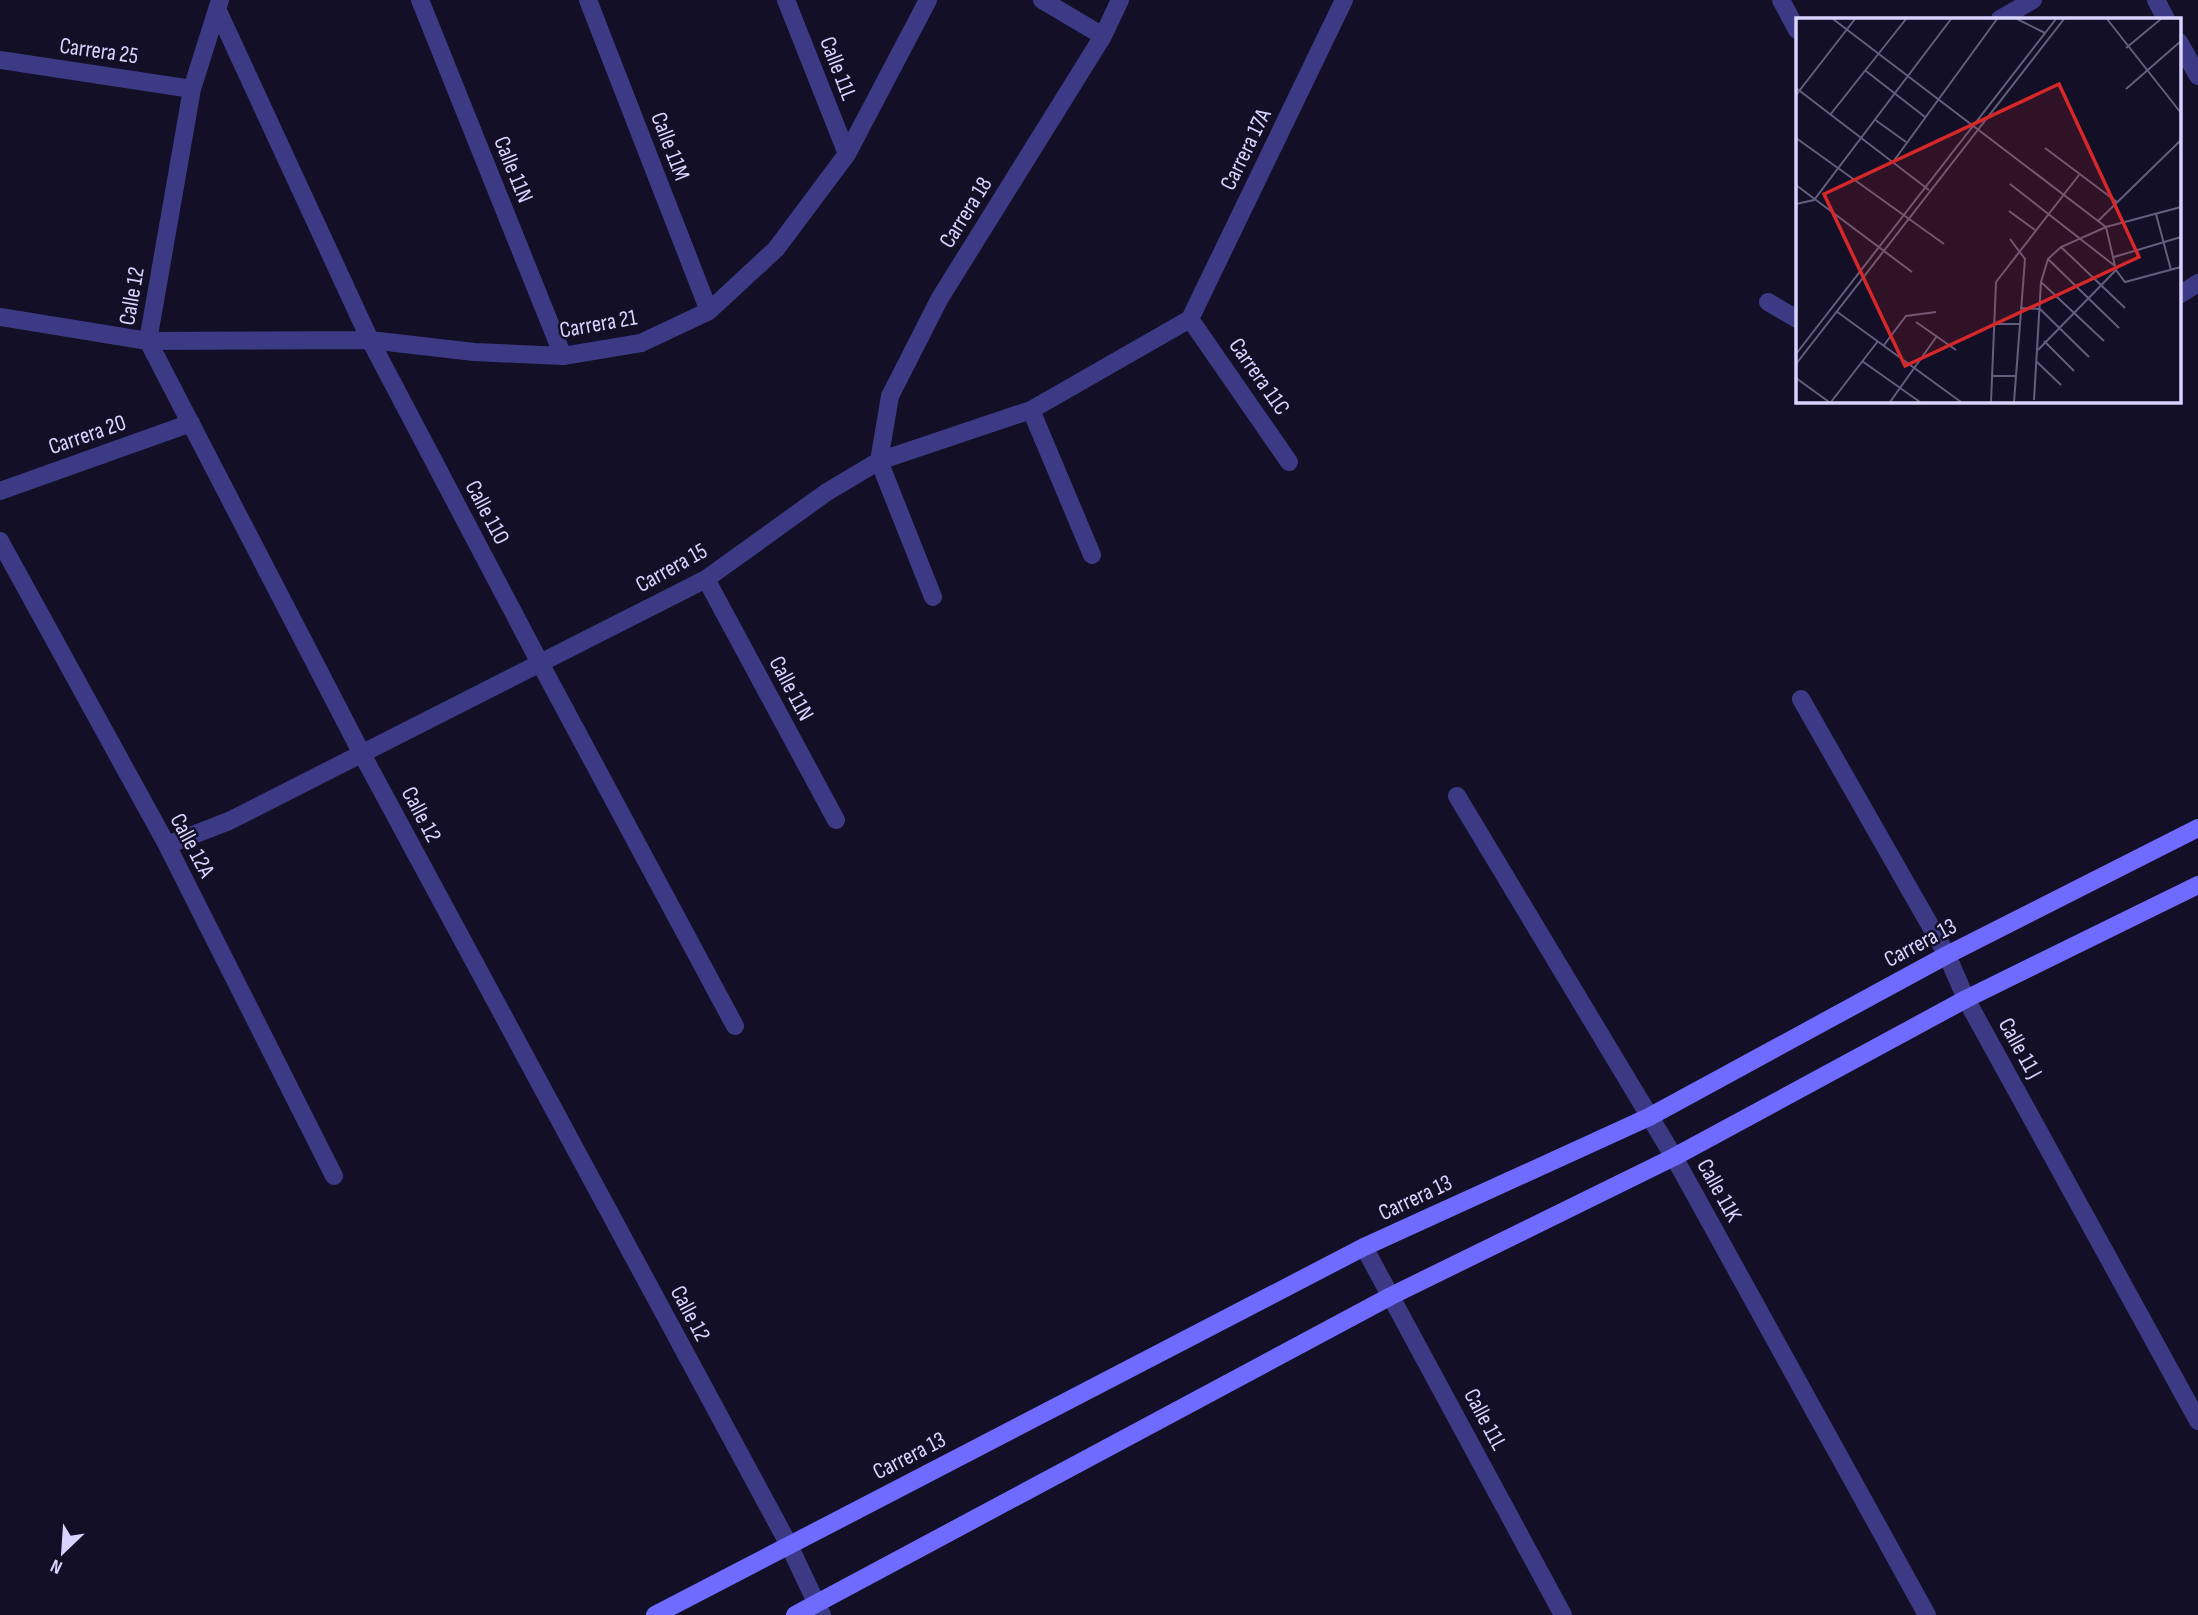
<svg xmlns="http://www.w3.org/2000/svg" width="2198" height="1615" font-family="'Sofia Sans Condensed',sans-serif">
<rect width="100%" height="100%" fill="#130f26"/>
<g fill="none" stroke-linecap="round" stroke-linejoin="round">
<path stroke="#3d3a85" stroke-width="18" d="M220 0 192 89 148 341 362 754 789 1545 822 1615
M420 0 563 356
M588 0 709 311
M786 0 847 154
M1042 0 1103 36
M1781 0 1797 30
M2156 0 2166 19
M218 11 370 340 540 663 735 1026
M2000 19 2033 0
M2179 42 2198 76
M0 60 192 89
M2179 295 2198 283
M1768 302 1797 319
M0 317 148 341 370 340 474 352 563 356 641 343 709 311 776 249 847 154 928 0
M1190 319 1344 0
M1190 319 1289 462
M1031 410 1092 555
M0 491 191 423
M0 541 167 845 334 1176
M706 579 836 820
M933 597 879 461 890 396 940 298 1103 36 1120 0
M1801 699 1947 955 1966 999 2198 1421
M1457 796 1674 1157 1927 1615
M167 845 229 821 706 579 827 492 879 461 1031 410 1190 319
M1364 1247 1563 1615"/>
<path stroke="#6f6bff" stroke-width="18" d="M655 1615 1364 1247 1649 1117 1947 955 2198 828
M795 1615 1391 1296 1674 1157 1966 999 2198 885"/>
</g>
<g text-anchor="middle" stroke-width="5" stroke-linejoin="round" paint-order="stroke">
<g font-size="23" fill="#d9d4ff" stroke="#130f26">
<text transform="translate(99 50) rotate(8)" y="8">Carrera 25</text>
<text transform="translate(839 68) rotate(69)" y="8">Calle 11L</text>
<text transform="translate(671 146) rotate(69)" y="8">Calle 11M</text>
<text transform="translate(1245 149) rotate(-64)" y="8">Carrera 17A</text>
<text transform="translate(514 169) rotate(68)" y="8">Calle 11N</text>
<text transform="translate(965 212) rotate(-58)" y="8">Carrera 18</text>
<text transform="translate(131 296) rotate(-80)" y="8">Calle 12</text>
<text transform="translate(598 323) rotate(-10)" y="8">Carrera 21</text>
<text transform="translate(1260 376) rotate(55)" y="8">Carrera 11C</text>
<text transform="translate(87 434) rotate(-19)" y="8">Carrera 20</text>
<text transform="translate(488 512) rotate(62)" y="8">Calle 11O</text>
<text transform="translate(671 567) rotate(-29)" y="8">Carrera 15</text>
<text transform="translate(792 688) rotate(62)" y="8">Calle 11N</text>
<text transform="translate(422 814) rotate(62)" y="8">Calle 12</text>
<text transform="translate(193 845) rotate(62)" y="8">Calle 12A</text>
<text transform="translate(1920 942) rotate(-28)" y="8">Carrera 13</text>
<text transform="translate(2021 1048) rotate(61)" y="8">Calle 11 J</text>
<text transform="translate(1720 1190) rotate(61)" y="8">Calle 11K</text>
<text transform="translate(1415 1197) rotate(-25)" y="8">Carrera 13</text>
<text transform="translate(691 1313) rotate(62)" y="8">Calle 12</text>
<text transform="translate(1486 1419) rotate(62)" y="8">Calle 11L</text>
<text transform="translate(909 1455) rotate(-27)" y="8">Carrera 13</text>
</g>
</g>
<g transform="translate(1796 18)">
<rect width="385" height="385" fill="#130f26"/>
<path fill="none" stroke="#625e7d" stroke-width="2" d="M37 1 310 209 320 252 329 264 385 249M221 1 249 15M311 1 385 95M330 30 365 1M70 53 129 99M0 70 133 172M330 71 385 23M0 77 59 1M34 97 110 1M78 101 110 124M0 120 148 226M249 130 321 184M97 144 201 1M214 166 319 248M0 167 116 254M0 186 18 182 155 1M213 193 239 212M360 196 375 252M302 203 385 122M214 221 229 241 218 384M265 229 329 290M318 239 385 219M252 241 323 310M200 264 283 157M245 264 308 323M224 290 244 291 293 339M40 293 165 384M120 304 160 332M200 306H223M248 323 278 353M88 327 110 298 140 294M242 332 320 252M0 336 260 1M66 343 124 384M241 344 265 367M0 346 268 1M197 358H220M0 360 33 384M238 382 245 264 252 241 265 229 310 209 385 189M35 384 82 323M94 384 141 318M195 384 200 264"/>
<path fill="#d62828" fill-opacity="0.15" stroke="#d62828" stroke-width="3.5" d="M263 66 343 239 109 348 28 176Z"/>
<rect width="385" height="385" fill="none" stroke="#d9d4ff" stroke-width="3.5"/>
</g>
<g transform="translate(63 1552) rotate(205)" stroke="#130f26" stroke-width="5" paint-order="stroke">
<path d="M0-5L12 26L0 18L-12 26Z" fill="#d9d4ff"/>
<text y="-10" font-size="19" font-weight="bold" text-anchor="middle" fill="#d9d4ff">N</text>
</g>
</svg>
